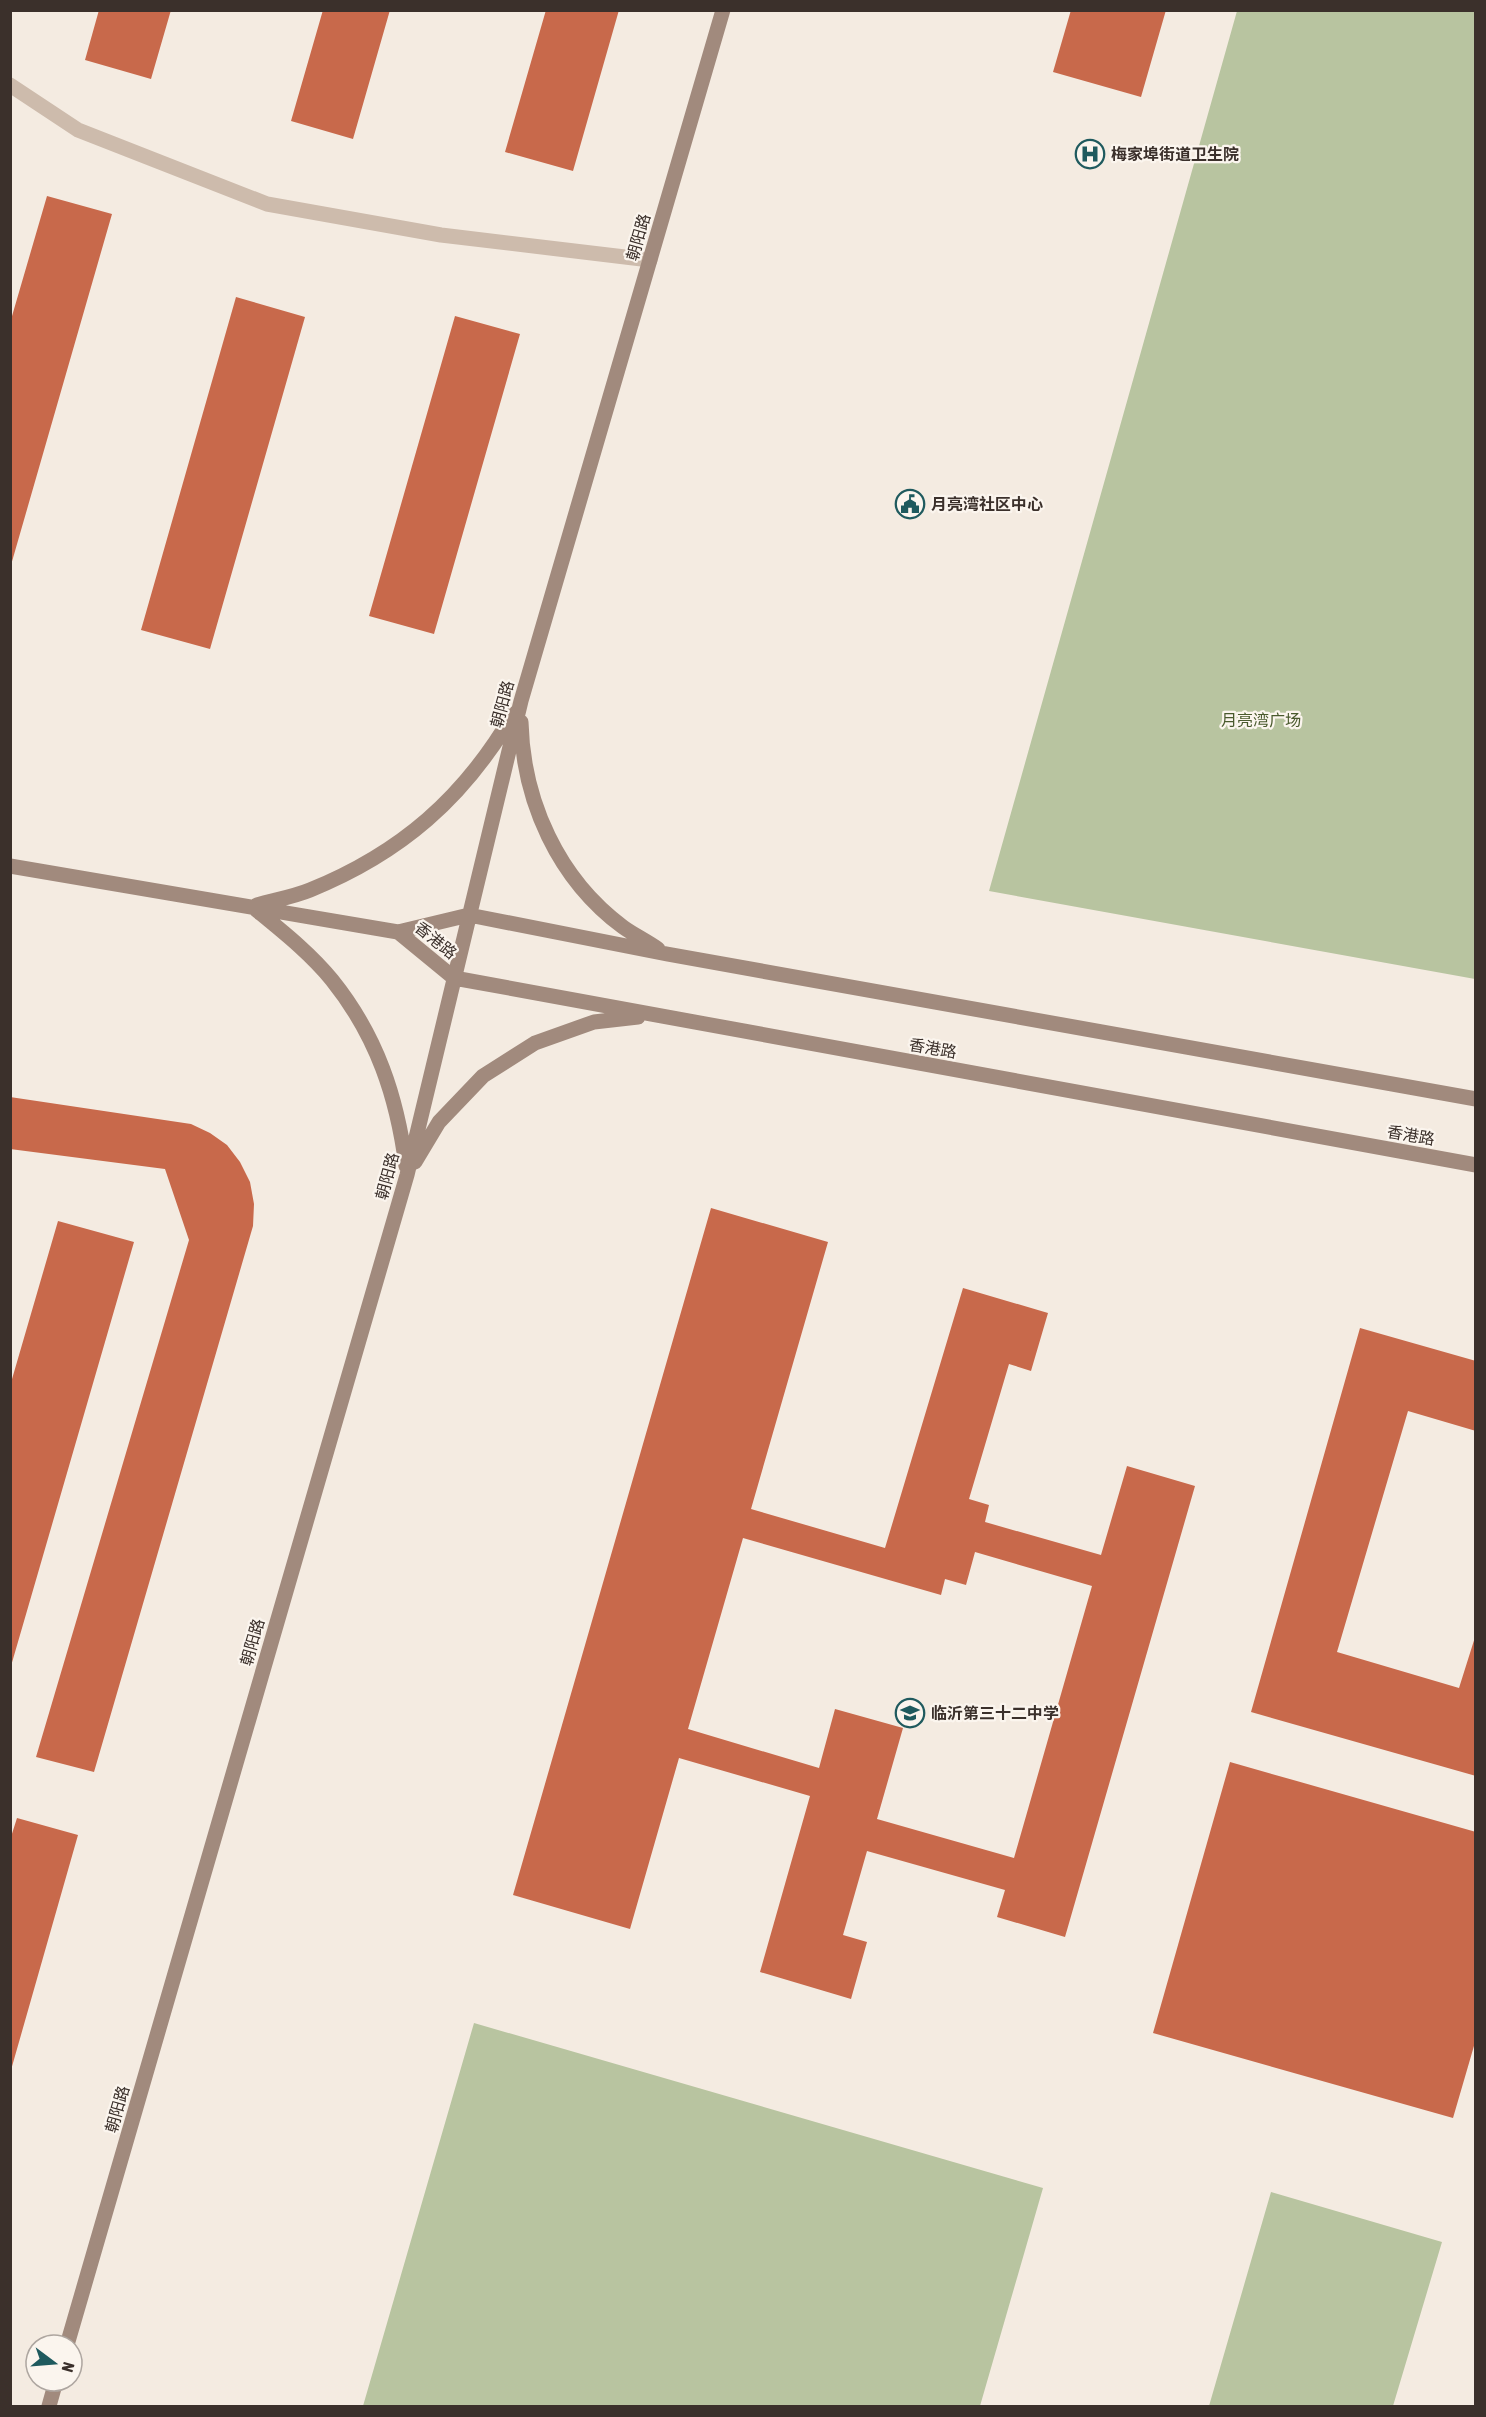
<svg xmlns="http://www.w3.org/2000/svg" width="1486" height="2417" font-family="'Asap Condensed','Noto Sans SC',sans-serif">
<rect width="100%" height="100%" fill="#f4ebe1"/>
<path fill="#b8c4a0" d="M1237 11H1475V979L989 891Z
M474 2023 1043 2188 980 2406H363Z
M1271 2192 1442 2242 1393 2406H1209Z"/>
<path fill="#c8694b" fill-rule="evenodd" d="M99 10H171L151 79 85 60Z
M323 10H390L353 139 291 121Z
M546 10H619L573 171 505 152Z
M1071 10H1166L1141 97 1053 72Z
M47 196 112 214 11 565 10 323Z
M236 297 305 317 210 649 141 630Z
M455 316 520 334 434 634 369 616Z
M10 1097 191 1124 210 1133 227 1145 240 1162 250 1182 254 1204 253 1226 94 1772 36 1757 189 1240 165 1169 10 1149Z
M711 1208 828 1242 751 1509 885 1548 963 1288 1048 1313 1031 1371 1009 1364 969 1499 989 1505 985 1522 1101 1555 1127 1466 1195 1486 1065 1937 997 1917 1005 1890 867 1851 843 1935 867 1942 851 1999 760 1972 810 1796 679 1758 630 1929 513 1895ZM743 1538 941 1595 945 1579 966 1585 975 1552 1092 1586 1014 1858 877 1819 903 1728 835 1709 819 1768 688 1729Z
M58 1221 134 1242 11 1666 10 1386Z
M1360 1328 1476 1361V1431L1408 1411 1337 1652 1459 1688 1476 1634V1776L1251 1712Z
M1230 1762 1476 1832V2039L1453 2118 1153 2033Z
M17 1818 78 1835 11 2070 10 1840Z"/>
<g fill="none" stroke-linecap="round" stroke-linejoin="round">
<path stroke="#cdbbac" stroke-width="15" d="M10 85 78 130 267 204 441 235 650 260"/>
<path stroke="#a18a7d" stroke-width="15" d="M521 722C523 801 558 879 623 927 634 935 647 941 658 949
M10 866 398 932 469 915 667 954 1476 1099
M257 905C274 900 293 897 310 890 401 853 464 798 513 714
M254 908C282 931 310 953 332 980 377 1036 397 1097 406 1166
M398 932 454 978 1476 1165
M415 1162 439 1122 483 1076 535 1043 594 1022 638 1017
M67 2345 407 1175 521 701 723 10
M49 2406 56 2381"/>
</g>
<defs>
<g id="hospital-ring" transform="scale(1.5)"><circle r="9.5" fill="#fbf5ee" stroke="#1f5a5e" stroke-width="1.5"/><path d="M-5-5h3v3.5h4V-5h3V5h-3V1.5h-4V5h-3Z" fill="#1f5a5e"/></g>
<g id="civic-ring" transform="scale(1.5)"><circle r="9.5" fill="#fbf5ee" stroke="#1f5a5e" stroke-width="1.5"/><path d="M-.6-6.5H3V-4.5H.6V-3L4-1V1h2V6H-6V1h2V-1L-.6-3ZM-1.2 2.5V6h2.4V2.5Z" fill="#1f5a5e"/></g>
<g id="school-ring" transform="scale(1.5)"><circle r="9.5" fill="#fbf5ee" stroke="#1f5a5e" stroke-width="1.5"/><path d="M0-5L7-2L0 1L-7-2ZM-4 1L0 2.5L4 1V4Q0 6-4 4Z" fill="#1f5a5e"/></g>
</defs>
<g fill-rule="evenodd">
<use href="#hospital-ring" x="1090" y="154"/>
<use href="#civic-ring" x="910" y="504"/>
<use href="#school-ring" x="910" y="1713"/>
</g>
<g text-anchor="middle" stroke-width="4.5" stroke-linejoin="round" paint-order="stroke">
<g font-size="16" font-weight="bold" fill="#3b302b" stroke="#fbf5ee" text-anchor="start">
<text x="1111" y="160">梅家埠街道卫生院</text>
<text x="931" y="510">月亮湾社区中心</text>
<text x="931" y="1719">临沂第三十二中学</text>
</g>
<g font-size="16" fill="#3b302b" stroke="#fbf5ee">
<text transform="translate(638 237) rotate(-74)" y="6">朝阳路</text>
<text transform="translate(502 704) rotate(-75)" y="6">朝阳路</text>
<text transform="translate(436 940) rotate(39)" y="6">香港路</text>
<text transform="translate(933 1048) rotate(10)" y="6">香港路</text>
<text transform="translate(1411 1135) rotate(10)" y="6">香港路</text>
<text transform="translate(387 1176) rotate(-75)" y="6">朝阳路</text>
<text transform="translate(252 1642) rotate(-74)" y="6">朝阳路</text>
<text transform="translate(117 2109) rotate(-74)" y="6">朝阳路</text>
</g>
<g font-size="16" fill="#4a5a2e" stroke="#fbf5ee">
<text x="1261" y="726">月亮湾广场</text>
</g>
</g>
<rect width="1486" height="2417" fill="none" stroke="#3b302b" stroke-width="24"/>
<g transform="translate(54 2363) rotate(106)"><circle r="28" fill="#fbf5ee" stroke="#aea6a0" stroke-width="1.5"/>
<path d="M0-4.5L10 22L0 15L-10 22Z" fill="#1f5a5e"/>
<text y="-9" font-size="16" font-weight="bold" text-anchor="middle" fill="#3b302b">N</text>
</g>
</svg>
